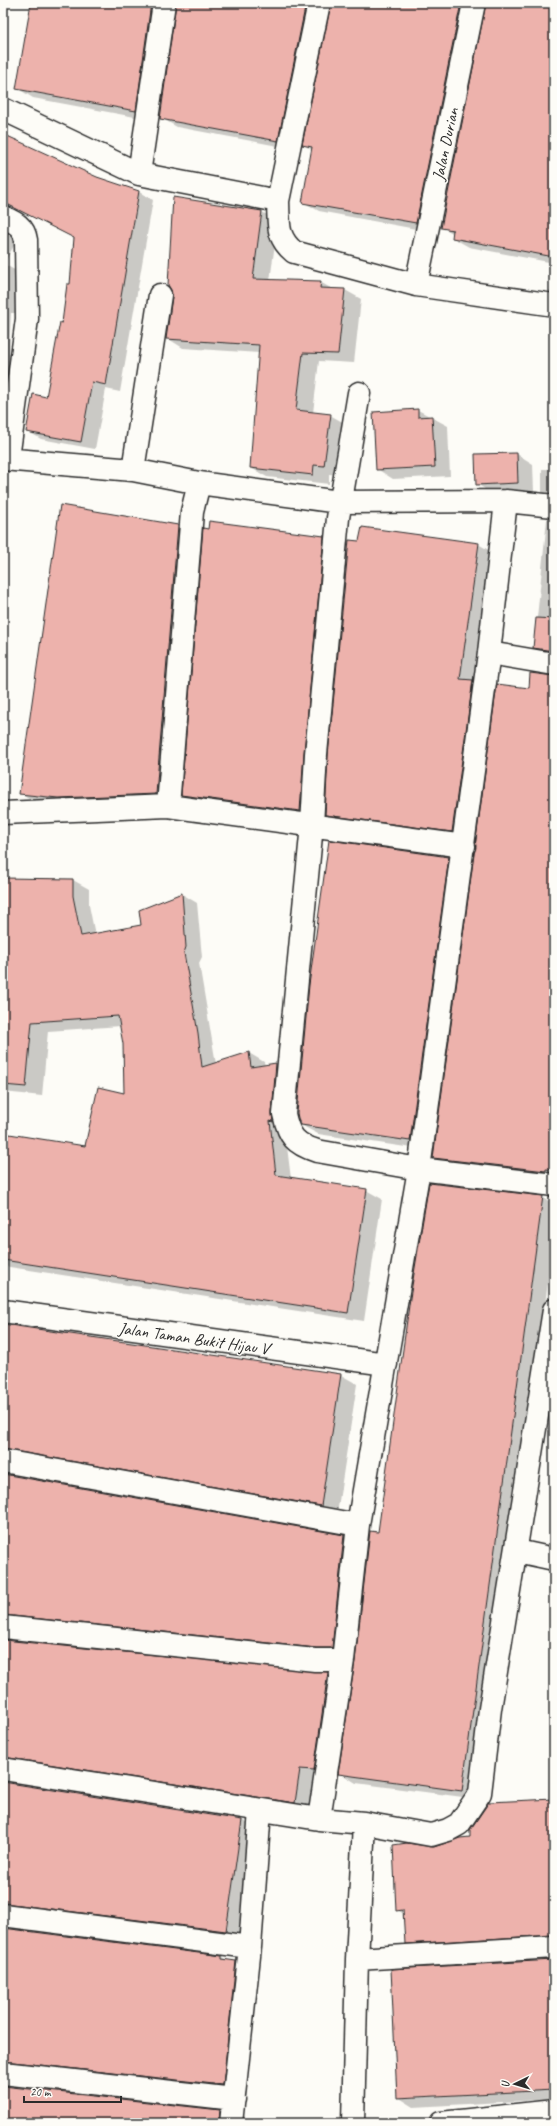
<svg xmlns="http://www.w3.org/2000/svg" width="557" height="2126" font-family="Caveat,sans-serif">
<rect width="100%" height="100%" fill="#fdfcf7"/>
<filter id="ink" filterUnits="userSpaceOnUse"><feTurbulence type="fractalNoise" baseFrequency=".025" numOctaves="2"/><feDisplacementMap in="SourceGraphic" scale="8" xChannelSelector="R" yChannelSelector="G"/><feConvolveMatrix kernelMatrix="1 2 1 2 8 2 1 2 1" color-interpolation-filters="sRGB"/></filter>
<g filter="url(#ink)">
<path fill="#0003" d="M33 3H172L151 120 33 98 17 88Z
M177 3H326L294 149 177 127 161 118Z
M332 3H482L432 232 319 211 303 202 313 150 303 145Z
M487 3H554V263L469 247 453 238 454 234 442 227Z
M3 143 139 192 153 200 120 392 106 389 95 449 41 439 27 431 47 398 71 286 75 238 3 173Z
M174 198 262 212 278 221 270 281 320 282 334 290H345L361 299 354 363 319 361 313 413 330 415 346 424 340 475 329 474V484L267 477 251 468 259 353 183 348 167 338 173 297Z
M3 203 13 206 29 216 19 213 6 228 9 235 17 240 4 264 18 272 16 313H11L7 394 3 408Z
M418 410 448 426 450 476 393 479 377 469Z
M517 454 533 464 534 492 493 494 477 484 476 455Z
M542 469H554V498L542 492Z
M60 506 178 526 194 535 172 803 36 802 20 793Z
M554 518V657L534 647 547 519Z
M323 537 339 547 316 820 198 804 182 795Z
M478 544 494 553 468 840 342 823 326 814Z
M554 676V1179L450 1167 434 1158Z
M448 858 464 867 426 1150 318 1134 301 1125Z
M3 879 73 880 89 889V905L95 935 143 926 182 894 197 903 202 957 199 963 216 1064 249 1053 264 1062 265 1066 276 1064 292 1073 285 1130 291 1179 366 1190 382 1199 364 1321 3 1266V1134L86 1147 125 1094 124 1044 121 1026 48 1031 42 1096 3 1092Z
M542 1197 554 1204V1238L478 1799 356 1783 340 1773Z
M3 1325 341 1375 357 1384 337 1514 6 1469 9 1476 344 1536 360 1545 348 1656 6 1635 7 1641 328 1673 344 1683 311 1811 6 1776 7 1783 242 1820 258 1830 242 1940 6 1923 9 1929 222 1957 252 1971 238 2094 6 2082 9 2087 220 2111 235 2120V2123H3Z
M554 1800V1944L422 1952 406 1943 404 1914 397 1910 434 1848 471 1838Z
M554 1961V2099L414 2107 398 2097Z"/>
<path fill="#edb2ac" stroke="#2b2b2b" d="M31 3H151L136 111 16 89Z
M176 3H306L278 141 160 119Z
M331 3H461L416 223 302 203 312 147 302 145Z
M486 3H554V257L452 238 453 230 441 228Z
M3 134 97 177 139 191 106 385 92 382 81 442 26 432 33 394 46 397 60 322 62 323 67 284H70L74 238 3 202Z
M173 197 262 211 253 279 321 281 320 288 345 289 338 354 303 353 296 410 331 414 324 466 314 465 313 475 250 468 259 345 166 339 172 297 171 290 168 285Z
M418 409V417L432 416 435 467 376 470 373 412Z
M517 453 518 483 476 485 475 454Z
M60 505 178 525 156 794 58 798 19 794Z
M209 521 324 536 304 753 300 811 181 795 203 528 208 529Z
M362 527 479 543 460 679 473 680 452 832 325 815 328 755 349 540 359 541Z
M536 618 554 619V651L533 648Z
M530 673 554 676V1170L546 1169V1171L433 1158 497 684 529 688Z
M329 840 449 857 410 1141 301 1125 298 1118 297 1113 309 985Z
M3 878 73 879V896L81 936 141 925 139 910 182 893 186 947 184 953 198 1033 202 1067 249 1052 251 1067 276 1063 272 1113 273 1122 270 1121 276 1175 367 1189 348 1313 3 1260V1133L85 1146 98 1087 124 1093 123 1044 118 1016 32 1022 26 1087 3 1085Z
M429 1183 543 1196 462 1791 338 1774 355 1661 370 1531 378 1532 410 1298Z
M3 1324 341 1374 321 1506 3 1449Z
M3 1474 344 1535 332 1648H316L3 1615Z
M3 1640 328 1672 314 1770 300 1769 295 1803 3 1757Z
M3 1782 242 1820 226 1931 3 1903Z
M554 1799V1935L405 1944 403 1910 396 1911 393 1845 407 1843 434 1847 460 1838 470 1837V1830L489 1802Z
M3 1928 222 1956V1959L236 1961 223 2085 3 2061Z
M554 1960V2090L397 2098 391 1969Z
M3 2086 220 2110 219 2123H3Z"/>
<g fill="none" stroke-linecap="round" stroke-linejoin="round">
<g stroke="#2b2b2b" stroke-width="25">
<path id="minor" d="M319 3 278 201C279 223 276 237 294 252L416 285 554 305
M3 109 139 174 278 201
M139 174 164 3
M3 217C14 222 24 226 26 240L27 319 8 458
M416 285 474 3
M359 393 338 518 316 754 312 825 284 1114C289 1137 295 1144 317 1151L419 1169 554 1185
M3 459 133 470 199 483 339 502 506 501 554 506
M133 470 160 295
M489 653 554 664
M168 806 192 512 199 483
M3 813 168 806 464 846
M3 1311 386 1364
M3 1461 358 1525
M517 1551 554 1559
M3 1627 315 1660H343
M3 1769 319 1819 364 1823 431 1835 448 1830 459 1824 480 1793 490 1709 554 1310
M319 1819 343 1660 358 1525 419 1169 489 653 506 501
M3 1915 250 1947
M357 1959 554 1947
M3 2073 234 2099
M231 2123 250 1947 260 1810
M353 2123 357 1959 364 1823
M441 2123 554 2111"/>
</g>
<use href="#minor" stroke="#fdfcf7" stroke-width="22"/>
</g>
</g>
<g text-anchor="middle" stroke-width="3" stroke-linejoin="round" paint-order="stroke">
<g font-size="17" fill="#2b2b2b" stroke="#fdfcf7">
<text transform="translate(445 144) rotate(-78)" y="6">Jalan Durian</text>
<text transform="translate(194 1338) rotate(8)" y="6">Jalan Taman Bukit Hijau V</text>
</g>
</g>
<rect width="557" height="2126" fill="none" stroke="#fdfcf7" stroke-width="16"/>
<rect x="8" y="8" width="541" height="2110" fill="none" stroke="#2b2b2b" stroke-width="1.5" filter="url(#ink)"/>
<g transform="translate(515 2084) rotate(265)" stroke="#fdfcf7" stroke-width="3" paint-order="stroke">
<path d="M0-3L7 15L0 10L-7 15Z" fill="#2b2b2b"/>
<text y="-6" font-size="11" font-weight="bold" text-anchor="middle" fill="#2b2b2b">U</text>
</g>
<path d="M24 2096v6h97v-6" fill="none" stroke="#2b2b2b" stroke-width="2"/>
<text x="30" y="2096" font-size="12" fill="#2b2b2b" stroke="#fdfcf7" stroke-width="3" paint-order="stroke">20 m</text>
</svg>
